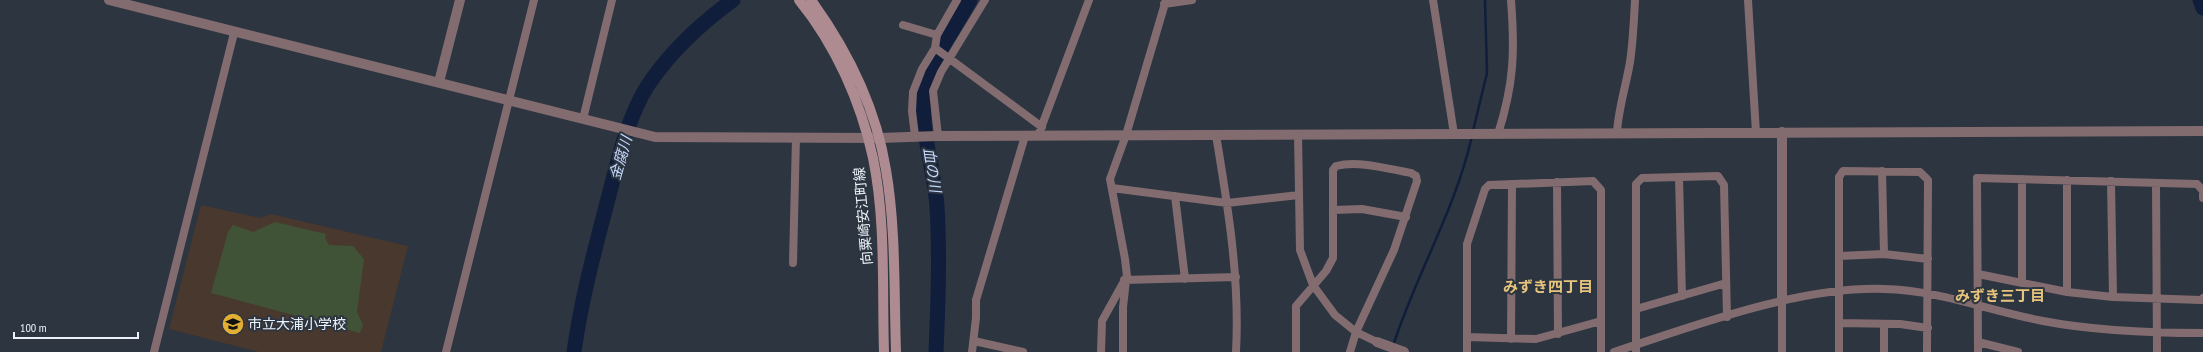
<svg xmlns="http://www.w3.org/2000/svg" width="2203" height="352" font-family="'PT Sans Narrow','Noto Sans JP',sans-serif">
<rect width="100%" height="100%" fill="#2c3540"/>
<path fill="#49382d" d="M201 205 261 218 271 214 408 246 381 352H259L169 329Z"/>
<path fill="#415337" d="M275 222 326 234 325 238 329 245 353 246 364 259 357 312 363 325 360 333 211 293 228 232 233 225 253 232Z"/>
<g fill="none" stroke-linecap="round" stroke-linejoin="round">
<path stroke="#101e3c" stroke-width="2.5" d="M1473 131 1487 73 1485 0
M1393 346C1416 274 1455 211 1472 136"/>
<path stroke="#101e3c" stroke-width="15" d="M2200 0 2203 8
M574 352C581 300 595 249 608 199 618 161 627 118 648 85 671 51 700 24 733 0
M936 352C938 304 940 255 937 206 934 168 920 130 924 92 925 71 959 21 970 0"/>
<path stroke="#826c6f" stroke-width="8" d="M1433 0 1454 134
M1748 0 1756 133
M1164 4 1192 0
M903 25 937 35
M935 48 1042 127
M583 119 612 0
M1617 133C1618 110 1626 86 1630 62 1633 42 1634 21 1635 0
M1298 134 1300 250 1313 285 1335 315 1356 332 1377 342
M1498 134C1514 84 1515 51 1511 0
M1216 135C1228 207 1240 279 1236 352
M915 136 912 111 913 92 922 69 935 48 937 35 957 0
M938 136 933 91 941 72 985 0
M1038 136 1089 0
M1882 171 1884 254
M1679 177 1682 296
M2067 180V292
M2111 181 2113 297
M1557 182 1558 334
M2156 183 2157 352
M1112 188 1227 203 1299 195
M1175 196 1185 279
M1333 210 1362 209 1406 217
M1839 256 1884 254 1928 259
M793 263 796 137
M1978 274 2067 292 2113 297 2201 300 2203 298
M1124 280 1236 277
M2022 283V179
M1782 301V352
M1636 309 1726 283
M1839 323 1900 324 1928 328
M1884 324V352
M1467 337 1536 339 1601 321
M1511 339 1512 184
M974 341 1023 352
M1978 342 2018 352
M154 352 234 33
M446 352 534 0
M972 352 976 318V300L1025 136
M1101 352 1102 321 1127 276 1125 259 1110 179 1126 135 1166 0
M1123 352V307L1126 280
M1296 352V306L1326 271 1333 258V170L1336 166C1359 160 1388 169 1411 173L1416 176 1417 181 1394 250 1356 332 1350 352
M1467 352V244L1485 189 1489 185 1593 181 1601 190V352
M1614 352C1694 326 1799 286 1884 289 1938 290 1990 311 2043 321 2095 331 2150 333 2203 333
M1636 352V184L1642 178 1718 176 1724 185 1727 317
M1839 352V177L1843 171 1920 172 1928 180 1927 352
M1978 352 1977 178 2197 184 2203 191V198"/>
<path stroke="#826c6f" stroke-width="10" d="M109 0 655 137 880 138 937 136 2203 131
M439 82 460 0
M1782 132V301
M1377 342 1404 352"/>
<path stroke="#ad8b90" stroke-width="10" d="M799 0C835 44 861 102 873 158 886 221 882 288 884 352
M811 0C848 51 876 108 886 170 896 227 894 294 896 352"/>
</g>
<defs>
<g id="school-disc" transform="scale(1.15)"><circle r="9.5" fill="#e2ae34" stroke="#2c3540"/><path d="M0-5L7-2L0 1L-7-2ZM-4 1L0 2.5L4 1V4Q0 6-4 4Z" fill="#111"/></g>
</defs>
<g fill-rule="evenodd">
<use href="#school-disc" x="233" y="324"/>
</g>
<g text-anchor="middle" stroke-width="4" stroke-linejoin="round" paint-order="stroke">
<g font-size="14" fill="#ecf2f9" stroke="#2c3540">
<text transform="translate(863 216) rotate(-95)" y="5">向粟崎安江町線</text>
</g>
<g font-size="14" fill="#ecf2f9" stroke="#2c3540" text-anchor="start">
<text x="248" y="329">市立大浦小学校</text>
</g>
<g font-size="15" font-style="italic" fill="#c5d8fd" stroke="#2c3540">
<text transform="translate(621 158) rotate(-74)" y="5">金腐川</text>
<text transform="translate(932 170) rotate(81)" y="5">血の川</text>
</g>
<g font-size="15" font-weight="bold" fill="#e7c47b" stroke="#2c3540">
<text x="1548" y="292">みずき四丁目</text>
<text x="2000" y="301">みずき三丁目</text>
</g>
</g>
<path d="M14 332v6h124v-6" fill="none" stroke="#ecf2f9" stroke-width="2"/>
<text x="20" y="332" font-size="12" fill="#ecf2f9" stroke="#2c3540" stroke-width="3" paint-order="stroke">100 m</text>
</svg>
